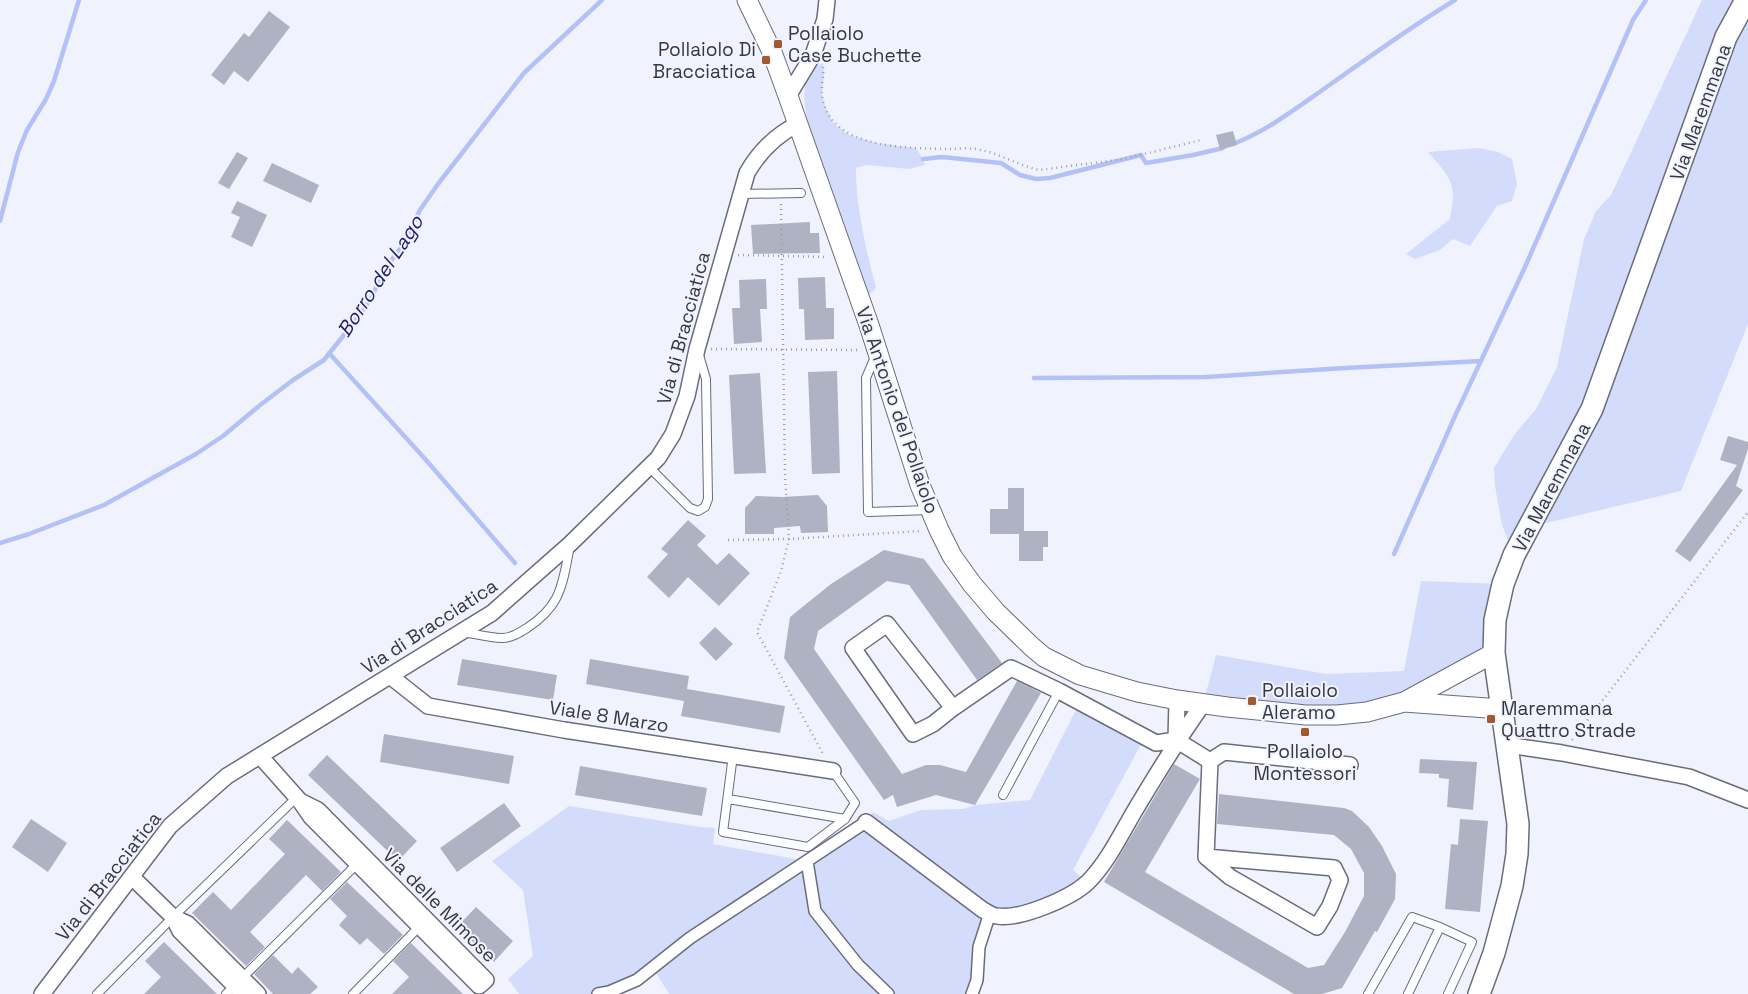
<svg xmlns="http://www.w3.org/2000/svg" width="1748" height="994" font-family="'Space Grotesk',sans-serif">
<rect width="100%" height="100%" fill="#f0f3fd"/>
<path fill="#d4dcfc" d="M1702 0H1748V324L1681 491 1529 527 1514 555 1502 525 1495 486 1494 468 1514 435 1536 409 1557 367 1584 239 1596 211 1611 195Z
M823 63 824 75 822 94 825 106 834 124 849 135 877 143 916 148 923 159 925 165 909 169 867 165 856 168C856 209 866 248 876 288L868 296 809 130C806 112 800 89 810 72 813 68 819 65 823 63Z
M1479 148 1498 152 1512 159 1517 184 1512 201 1497 206 1470 246 1453 239 1440 250 1415 259 1406 254 1450 219C1451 211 1453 202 1453 194 1453 178 1438 164 1428 152Z
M1421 581 1503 584 1494 653 1367 712 1203 704 1216 655 1327 674 1404 671Z
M1080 702 1145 737 1073 870 1087 882 1036 909 990 913 972 994H669L653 968 598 994H519L508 979 533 956 523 890 492 861 569 806 700 827 715 828 713 844 807 861 866 822 873 812 889 821 921 810 963 809 975 805 1030 800Z"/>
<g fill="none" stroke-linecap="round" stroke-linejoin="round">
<path stroke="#b4c1f6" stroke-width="4.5" d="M1233 144C1269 130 1299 106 1331 84 1372 55 1412 26 1455 0
M923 159 942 157 1001 163 1020 175 1036 179 1050 178 1141 155 1146 163 1193 155 1223 148
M0 221 18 152 27 130 46 99 54 81 79 0
M329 353 426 460 515 563
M1034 378 1206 377 1345 368 1481 361
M0 543 29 534 104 505 196 454 223 436 259 406 293 380 324 360 359 316 371 298 385 269 402 246 420 210 438 184 524 73 602 0
M1394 554 1455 416 1525 267 1633 20 1646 0"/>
</g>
<path fill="#aeb2c2" d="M269 11 290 27 248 82 234 71 224 85 211 75 244 33 249 37Z
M1233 131 1237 145 1220 150 1216 135Z
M237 152 248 158 229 189 218 183Z
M272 163 319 185 311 203 263 181Z
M237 201 267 215 252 247 231 237 240 217 231 213Z
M810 222V233H819L820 253 753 254 751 225Z
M825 277 826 308H834V339L805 340 804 309H799L798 278Z
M766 279 767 309H760L762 342 734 344 732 308H740L739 280Z
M837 371 840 473 812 474 808 372Z
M760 373 766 473 734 474 729 375Z
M1728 436 1748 442V449L1736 486 1743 490 1690 562 1675 551 1737 465 1720 460Z
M1008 488H1024V531H1048V547H1043V561H1019V534H990V509H1008Z
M818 495 827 506 828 532 801 533 800 526 774 528V534H745V508L756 496 782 497Z
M688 520 706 536 697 545 717 565 729 553 750 573 719 606 688 577 669 598 647 577 668 554 661 549Z
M884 550 924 559 1002 663 977 680 909 585 887 581 818 631 814 649 902 774 926 765H940L966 772 1017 681 1041 693 975 805 936 795 897 807 893 795 884 800 784 658 790 617 831 584Z
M715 627 733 644 716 661 699 643Z
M462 659 557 675 553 700 457 685Z
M590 659 689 676 687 689 785 706 780 733 681 716 684 701 586 684Z
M384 734 514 756 509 784 380 762Z
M327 755 417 841 398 861 308 775Z
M1420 759 1477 762 1473 810 1447 807 1449 779 1439 778V774L1419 773Z
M1174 764 1200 779 1145 872 1308 968 1324 965 1345 932 1364 896V873L1351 849 1334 835 1217 824 1219 794 1344 808 1352 811 1369 827 1382 846 1396 874 1395 899 1377 932 1375 931 1342 988 1322 994H1294L1104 882Z
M580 766 707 788 702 816 575 795Z
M504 803 521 826 457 872 440 848Z
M31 819 67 843 48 872 12 847Z
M1460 819 1488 821 1480 912 1445 909 1451 844 1458 845Z
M287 820 341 872 322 891 306 875 250 932 265 947 246 966 192 913 213 892 231 910 285 854 269 839Z
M347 882 403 935 384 954 367 938 360 945 339 925 347 916 330 899Z
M476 907 513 941 494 962 457 927Z
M164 942 217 994H144L161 977 145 961Z
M411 943 412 944 463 994H392L409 977 393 961Z
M273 955 292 974 298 967 318 987 310 994H273L254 974Z"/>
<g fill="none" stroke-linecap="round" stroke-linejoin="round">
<g stroke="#696d7b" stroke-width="10">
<path id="service" d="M741 194 801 193
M875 357 866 378 868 512 930 510
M649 467 690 508 698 511 705 507 708 499 706 379 699 355
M463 632C476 634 489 638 502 638 511 638 519 633 527 628 562 605 562 585 570 546
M733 755 723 832 808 847 845 819 855 803 833 771
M1003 795 1059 691
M728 799 845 819
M97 994 173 917 297 797
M226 994 358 863
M353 994 420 926
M1368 994 1412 917 1440 927 1472 942 1448 994
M1408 994 1440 927"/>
</g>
<g stroke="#696d7b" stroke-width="14">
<path id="pedestrian" d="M807 861 815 911 858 965 888 994
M598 994 609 992 637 980 690 938 866 822
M972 994 977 980 979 947 990 913"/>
</g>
<g stroke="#696d7b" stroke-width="18">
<path id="minor" d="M788 96 813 55 825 19 827 0
M390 676 428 706 564 730 833 771
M953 708 887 624 853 648 913 734 933 724 953 708 1011 668 1059 691 1156 743 1176 740
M1176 740 1210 761 1224 752 1350 765
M1176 740 1177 700
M1507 745 1562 753 1689 777 1748 800
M260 756 300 801 311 817 479 986 486 980 318 810 300 801
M866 822 983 910C987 912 992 916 997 916 1020 920 1071 898 1088 882 1107 863 1120 836 1134 812 1156 775 1178 739 1203 704
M1206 857 1334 868 1340 880 1330 906 1317 927 1230 877Z
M1206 857 1210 761
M132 877 173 917 188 924 258 994
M173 917 180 931 243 994
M42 994 170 826 227 776 492 613 570 544 658 458 673 434 687 396 697 349 747 173C759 152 776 135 798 124"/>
</g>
<g stroke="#696d7b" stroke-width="21">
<path id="tertiary" d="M747 0 772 52 788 96 869 325 920 485 939 530 952 556 972 584 996 612 1031 646 1044 657 1080 675 1137 692 1177 700 1227 707 1306 715H1337L1367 712 1404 702 1494 653
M1404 702 1501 709"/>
</g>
<g stroke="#696d7b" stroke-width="24">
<path id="secondary" d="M1479 994 1494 953 1512 886 1517 854 1518 824 1494 653 1495 620 1503 584 1514 555 1592 409 1726 37 1746 0"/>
</g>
<path stroke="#9d9fa8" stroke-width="2.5" stroke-dasharray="1 4" stroke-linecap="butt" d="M823 67C824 76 821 85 822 94 827 150 908 148 950 149 960 149 971 147 981 150 1000 154 1018 165 1039 170L1124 159 1201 140
M781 204 785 475 789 539 781 571 757 632 823 754
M738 255 827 257
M711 349 861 350
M728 540 789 539 922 531
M1572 740 1748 512"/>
<use href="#service" stroke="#fff" stroke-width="8"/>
<use href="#pedestrian" stroke="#fff" stroke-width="11"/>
<use href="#minor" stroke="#fff" stroke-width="15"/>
<use href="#tertiary" stroke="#fff" stroke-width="19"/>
<use href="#secondary" stroke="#fff" stroke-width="21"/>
</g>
<g fill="#9f5b2d" stroke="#f0f3fd" stroke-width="2">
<rect x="773" y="39" width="10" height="10" rx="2.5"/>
<rect x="761" y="55" width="10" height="10" rx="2.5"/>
<rect x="1247" y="696" width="10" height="10" rx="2.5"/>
<rect x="1486" y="714" width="10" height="10" rx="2.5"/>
<rect x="1300" y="727" width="10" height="10" rx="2.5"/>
</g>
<g text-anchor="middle" stroke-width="4" stroke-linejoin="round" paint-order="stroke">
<g font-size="19" fill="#37383f" stroke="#f0f3fd" text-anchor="start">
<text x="788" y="40">Pollaiolo<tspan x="788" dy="22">Case Buchette</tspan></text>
<text x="756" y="56" text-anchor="end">Pollaiolo Di<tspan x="756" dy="22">Bracciatica</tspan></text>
<text x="1262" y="697">Pollaiolo<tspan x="1262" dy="22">Aleramo</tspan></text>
<text x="1501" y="715">Maremmana<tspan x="1501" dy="22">Quattro Strade</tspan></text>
<text x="1305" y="758" text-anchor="middle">Pollaiolo<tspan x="1305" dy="22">Montessori</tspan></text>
</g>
<g font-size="19" fill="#37383f" stroke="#f0f3fd">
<text transform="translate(1700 112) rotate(-70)" y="7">Via Maremmana</text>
<text transform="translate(683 328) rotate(-75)" y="7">Via di Bracciatica</text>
<text transform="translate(898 410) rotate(71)" y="7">Via Antonio del Pollaiolo</text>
<text transform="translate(1551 487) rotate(-62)" y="7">Via Maremmana</text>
<text transform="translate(429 626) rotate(-33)" y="7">Via di Bracciatica</text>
<text transform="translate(609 716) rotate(9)" y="7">Viale 8 Marzo</text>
<text transform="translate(108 876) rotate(-52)" y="7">Via di Bracciatica</text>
<text transform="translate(440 905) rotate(45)" y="7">Via delle Mimose</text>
</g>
<g font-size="20" font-style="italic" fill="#1c1e68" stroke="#f0f3fd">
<text transform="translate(380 276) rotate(-57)" y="7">Borro del Lago</text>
</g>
</g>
</svg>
